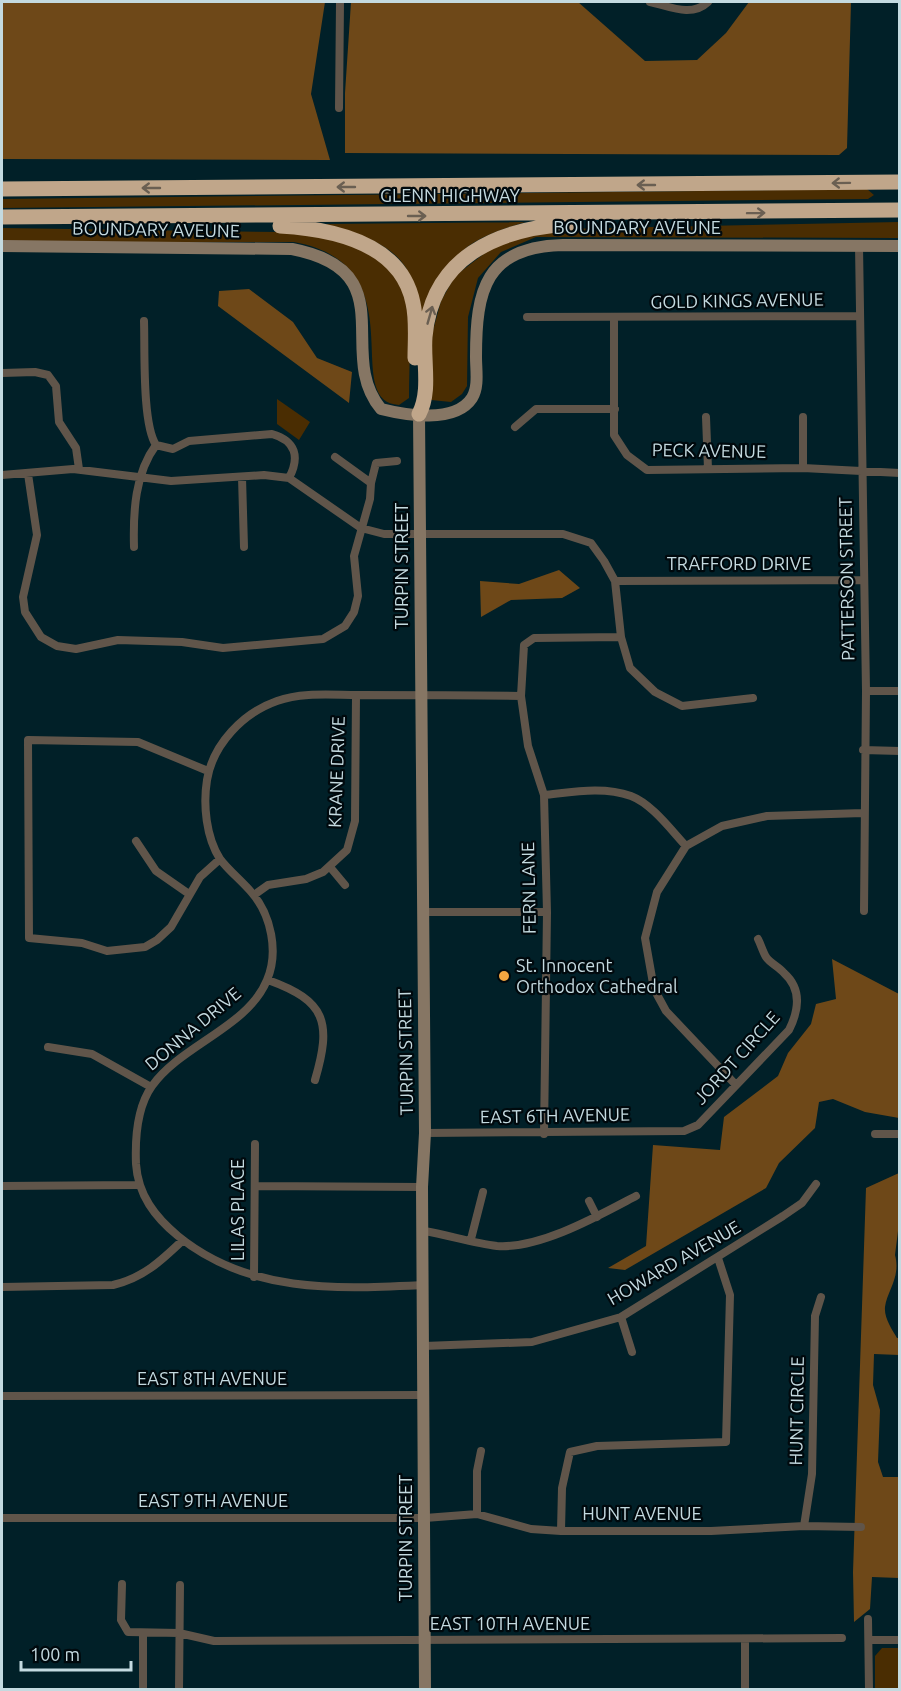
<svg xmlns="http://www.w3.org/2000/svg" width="901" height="1691" font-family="Ubuntu,sans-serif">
<rect width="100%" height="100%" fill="#012028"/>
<path fill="#4a2d02" d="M867 189 874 195 868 199 2 208V199Z
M525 222C500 230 468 239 453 262 439 283 430 316 420 339 417 320 417 298 411 279 400 244 355 233 324 224Z
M899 222V238L536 237 501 252 478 278 468 317 467 386 462 394 451 402 431 400 432 334 441 301 455 276 498 243 557 229Z
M2 228 280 232C334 238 403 247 409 315 411 342 409 371 409 398L399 405C338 401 420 265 294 242H2Z
M277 399 310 422 299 440 277 424Z
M882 1648H899V1689H875V1656Z"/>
<path fill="#6e4818" d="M2 2H325L311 94 330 160 2 159Z
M351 2H578L645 61 697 60 726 33 749 2H851L847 148 839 155 345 153V93Z
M249 289 293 322 317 358 352 372 349 403 218 306 219 291Z
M559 570 580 588 562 598 511 600 481 617 480 581 519 584Z
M832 959 899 994V1118L865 1112 833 1099 819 1102 815 1128 779 1163 766 1188 625 1270 608 1268 646 1246 653 1145 720 1150 724 1117 778 1076 788 1053 811 1024 816 1004 836 999Z
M899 1173V1223L895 1255C901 1277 887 1291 885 1307 884 1318 892 1329 897 1338H899V1355L874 1354 873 1385 880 1410 878 1462 883 1477H899V1578L872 1577 870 1609 854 1622 853 1572 866 1188Z"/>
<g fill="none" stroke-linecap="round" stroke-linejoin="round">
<path stroke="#60554a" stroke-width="8" d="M650 2C669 6 691 18 708 2
M339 108 340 2
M859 246 866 691 864 911
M527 317 860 316
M614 319V435L627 455 647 470 803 468 900 473
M2 373 35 372 48 375 56 386 59 422 76 448 79 469
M706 417 708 469
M515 427 536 409H615
M156 445 173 449 189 441 272 434C296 441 300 457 289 478
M803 468V417
M28 474 37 535 23 597 25 612 41 637 57 646 76 649 118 640 182 642 223 648 323 639 345 626 354 612 358 596 354 556 370 499 371 483 335 457
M2 475 73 469 171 481 264 475 289 478 361 528 384 534H563L591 543 604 561 615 581 621 637 630 668 655 692 682 706 753 698
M242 477 244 547
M371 483 376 463 397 461
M134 547C133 512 135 473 156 445 142 424 145 349 144 321
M615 581 863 580
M866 691H900
M863 750 900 751
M208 771 138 742 28 740 29 938 82 943 107 951 145 947 157 940 171 927 200 877 220 859
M544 795C573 792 603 786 631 796 652 804 671 830 686 846
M136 841 156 871 189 894
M330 867 345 885
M254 895 268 885 306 879 323 872 347 850 355 821 356 695
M422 912H547
M268 980C326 1001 332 1022 315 1080
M48 1047 92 1054 151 1087
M736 1085 666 1011 654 989 645 938 657 892 686 846 722 826 767 816 863 813
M425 1133 684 1131 698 1125 789 1030C799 1010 802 989 784 973 779 967 770 963 766 957 763 952 761 945 758 939
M544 1134 547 912 544 795 528 746 521 696 524 645 534 638 621 637
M875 1134H900
M2 1186 137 1185
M255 1186 422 1187
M589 1201 597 1217
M424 1231C448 1235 473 1243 497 1246 540 1249 598 1216 636 1196
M471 1239 483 1192
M254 1277 255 1144
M423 1285C337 1289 249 1294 178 1236 155 1217 138 1195 136 1164 135 1139 137 1107 152 1086 181 1045 248 1027 267 980 279 952 271 915 252 893 242 881 229 871 220 859 206 837 203 805 207 780 213 744 243 713 277 701 302 692 331 695 358 695 412 695 467 695 521 696
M2 1287 113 1285C143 1278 161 1261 183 1240
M621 1317 632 1352
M424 1346 532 1342 621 1317 783 1216 802 1203 816 1184
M2 1396 423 1395
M477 1514V1471L481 1451
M2 1518H425L477 1514 531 1529 561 1531H711L804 1526 861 1527
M804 1526 812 1474 815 1316 821 1297
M561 1531 562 1488 570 1452 597 1446 726 1442 730 1295 718 1258
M122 1584 121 1620 128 1632 179 1633 214 1641 842 1638
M868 1619 869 1690
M143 1633V1690
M745 1639V1690
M869 1640H900
M179 1690 180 1585"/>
<path stroke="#867664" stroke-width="12" d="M2 246 292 249C406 271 334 353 381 409 405 415 455 424 472 398 479 387 476 370 476 357 476 290 485 247 563 245L900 246
M419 414 425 1133 422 1187 425 1690"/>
<path stroke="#c0a68a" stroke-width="15" d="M2 189 900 182
M2 217 900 210
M280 226C333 229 401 243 413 303 417 320 415 340 415 358
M419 414C431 391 423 362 425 337 432 257 497 229 568 224"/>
</g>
<defs><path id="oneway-shaft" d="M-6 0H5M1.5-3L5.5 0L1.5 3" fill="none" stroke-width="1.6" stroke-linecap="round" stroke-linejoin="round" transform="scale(1.5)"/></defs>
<g stroke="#6a5f52">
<use href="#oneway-shaft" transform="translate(841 183) rotate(179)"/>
<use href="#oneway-shaft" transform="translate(646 185) rotate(180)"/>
<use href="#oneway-shaft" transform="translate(346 187) rotate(180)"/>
<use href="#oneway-shaft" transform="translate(151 188) rotate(180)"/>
<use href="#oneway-shaft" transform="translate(756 213) rotate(-1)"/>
<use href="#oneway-shaft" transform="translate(417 216)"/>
<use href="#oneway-shaft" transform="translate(430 315) rotate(-74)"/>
</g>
<circle fill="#f2a541" stroke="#00090d" stroke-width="2" cx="504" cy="976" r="6"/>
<g text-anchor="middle" stroke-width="4.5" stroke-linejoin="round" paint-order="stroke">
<g font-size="18" fill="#c4dae0" stroke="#00090d">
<text x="450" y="202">GLENN HIGHWAY</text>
<text x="637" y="234">BOUNDARY AVEUNE</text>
<text transform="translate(156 230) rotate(1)" y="6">BOUNDARY AVEUNE</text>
<text transform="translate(737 301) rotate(-1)" y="6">GOLD KINGS AVENUE</text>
<text transform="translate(709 451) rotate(1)" y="6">PECK AVENUE</text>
<text x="739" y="570">TRAFFORD DRIVE</text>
<text transform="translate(402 566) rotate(-90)" y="6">TURPIN STREET</text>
<text transform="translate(847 579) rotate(-91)" y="6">PATTERSON STREET</text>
<text transform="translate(337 772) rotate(-88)" y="6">KRANE DRIVE</text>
<text transform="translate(529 888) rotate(-91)" y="6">FERN LANE</text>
<text transform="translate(193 1029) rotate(-40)" y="6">DONNA DRIVE</text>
<text transform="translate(406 1052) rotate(-91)" y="6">TURPIN STREET</text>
<text transform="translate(737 1058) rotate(-48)" y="6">JORDT CIRCLE</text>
<text transform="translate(555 1116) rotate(-1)" y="6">EAST 6TH AVENUE</text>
<text transform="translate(238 1210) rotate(-90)" y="6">LILAS PLACE</text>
<text transform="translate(674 1263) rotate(-30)" y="6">HOWARD AVENUE</text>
<text x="212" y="1385">EAST 8TH AVENUE</text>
<text transform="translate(797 1411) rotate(-89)" y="6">HUNT CIRCLE</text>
<text x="213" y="1507">EAST 9TH AVENUE</text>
<text x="642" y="1520">HUNT AVENUE</text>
<text transform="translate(406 1538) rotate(-90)" y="6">TURPIN STREET</text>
<text x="510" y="1630">EAST 10TH AVENUE</text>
</g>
<g font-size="18" fill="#c4dae0" stroke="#00090d" text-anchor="start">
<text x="516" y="972">St. Innocent<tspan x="516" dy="21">Orthodox Cathedral</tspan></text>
</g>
</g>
<rect width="901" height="1691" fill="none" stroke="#c4dae0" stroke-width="6"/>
<path d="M21 1661v9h110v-9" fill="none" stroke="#c4dae0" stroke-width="3"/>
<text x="30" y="1661" font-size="18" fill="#c4dae0" stroke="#00090d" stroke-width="4.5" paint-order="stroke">100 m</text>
</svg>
